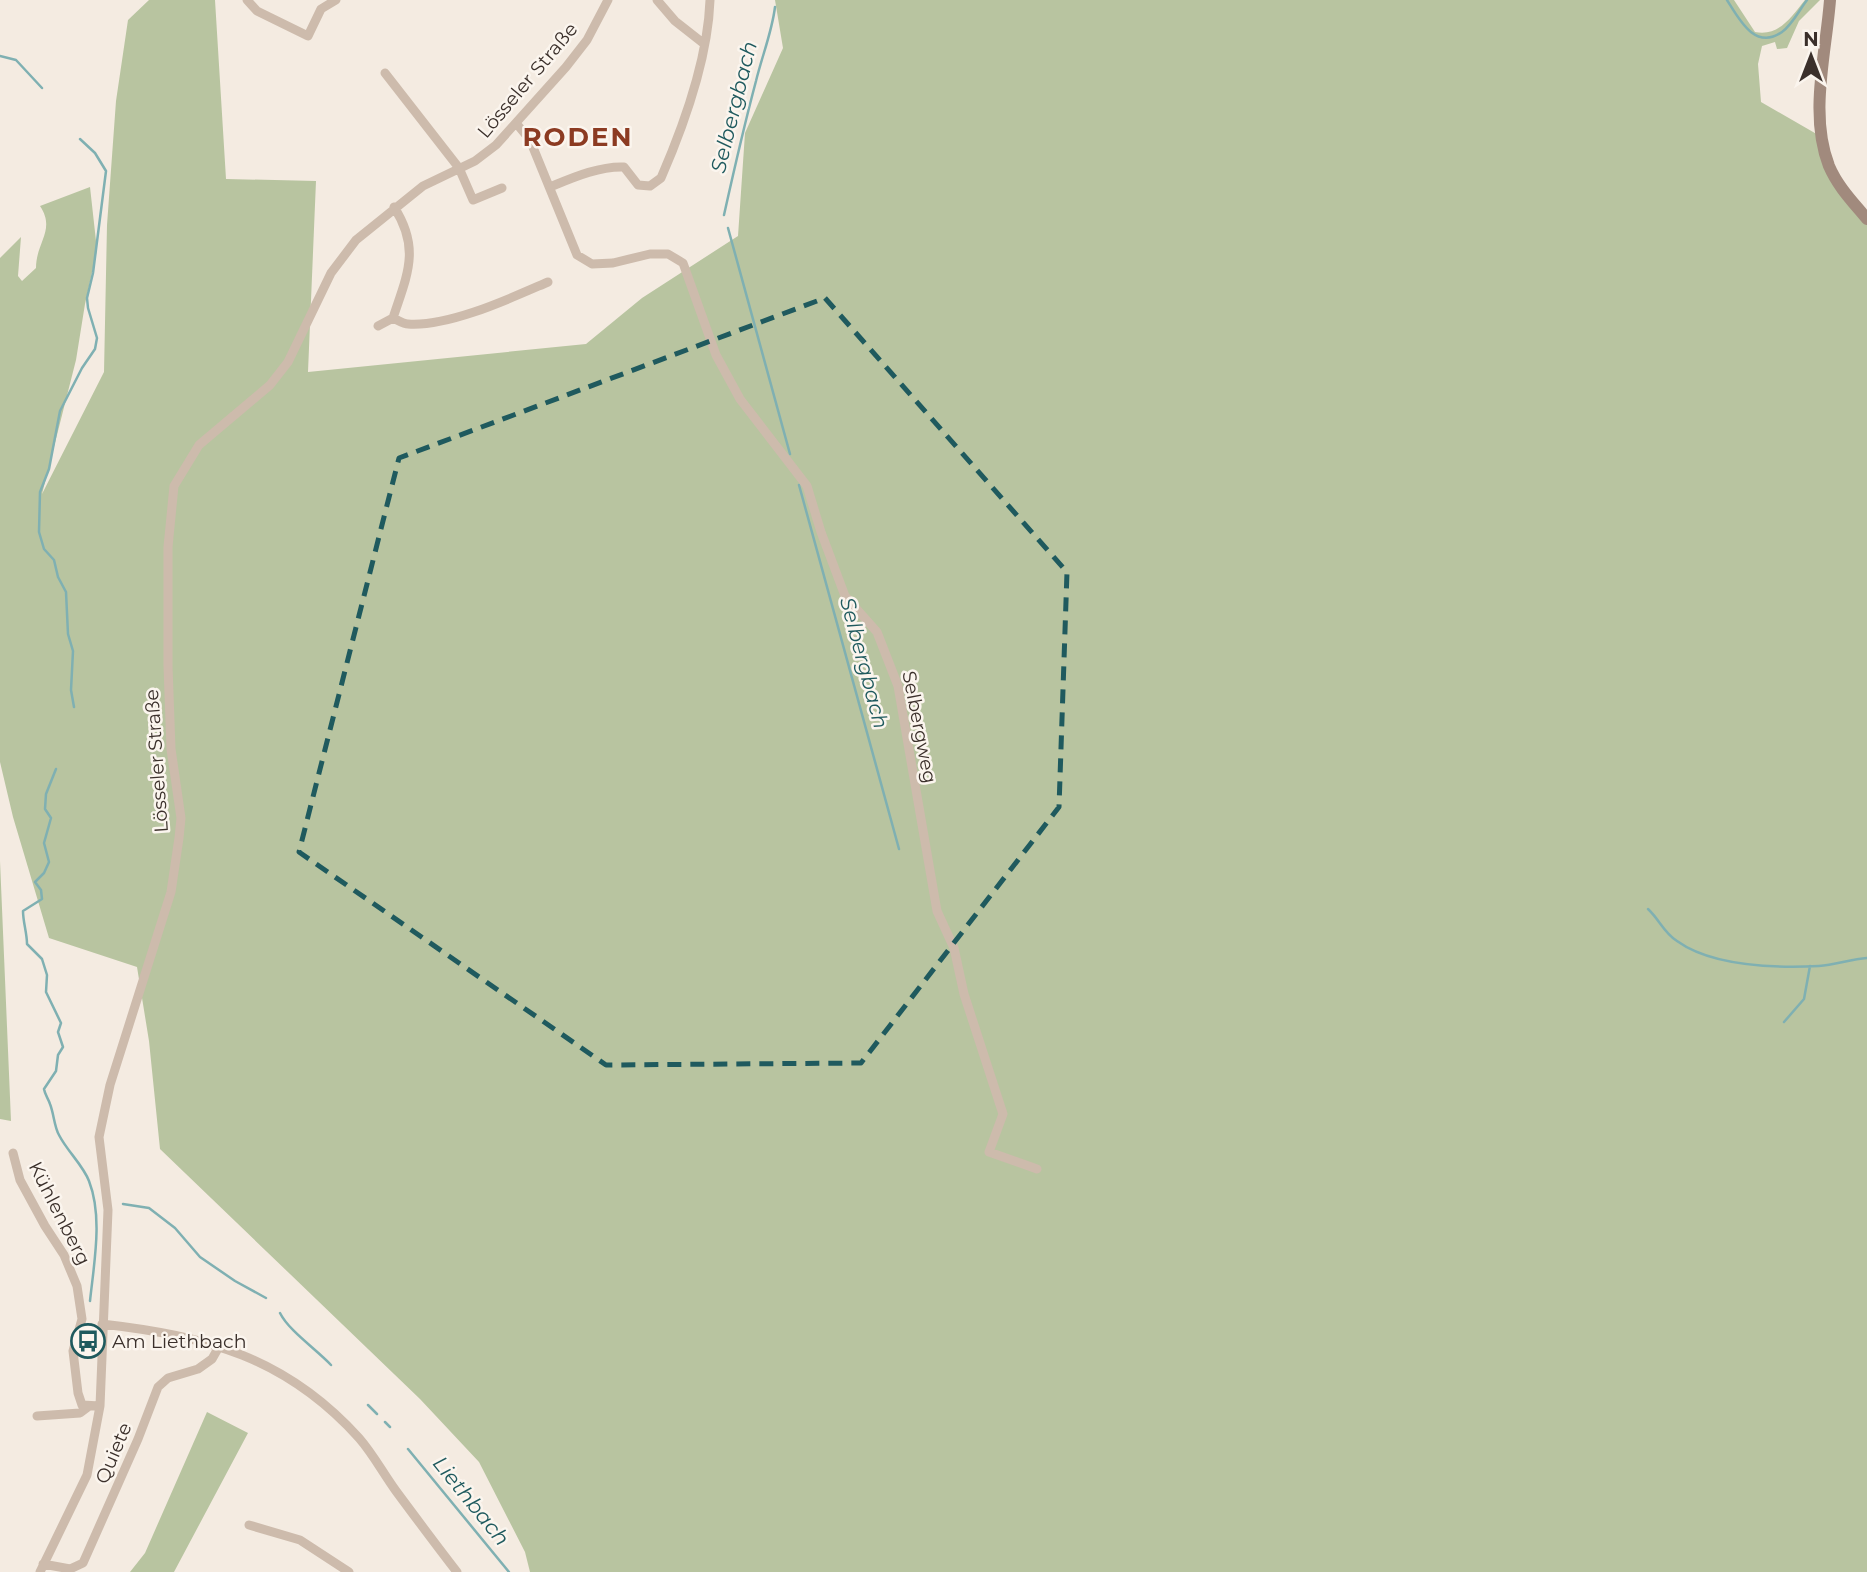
<svg xmlns="http://www.w3.org/2000/svg" width="1867" height="1572" font-family="Montserrat,sans-serif">
<rect width="100%" height="100%" fill="#f4ebe1"/>
<path fill="#b8c4a0" d="M149 0H215L226 179 316 181 308 372 586 344 642 298 738 236 745 133 783 48 775 0H1734L1755 32C1779 37 1792 16 1805 0H1820L1799 21 1787 48 1777 49 1775 42 1762 46 1758 64 1761 102 1820 136 1823 150 1867 222V1572H530L525 1552 479 1462 420 1399 160 1149 149 1041 137 967 49 938 13 817 0 762V258L21 237 18 276 22 281 36 268C36 242 56 230 40 206L90 187 97 250 85 304 76 360 42 494 104 372 107 225 116 101 128 20Z
M0 861 11 1121 0 1119Z
M207 1412 248 1433 174 1572H130L145 1553Z"/>
<g fill="none" stroke-linecap="round" stroke-linejoin="round">
<path stroke="#7fb0b2" stroke-width="2.5" d="M1727 0C1739 19 1755 51 1782 32 1792 25 1800 9 1807 0
M0 56 16 60 42 88
M724 215C734 170 744 126 756 81 762 56 772 32 775 7
M728 228 790 454
M799 485 899 849
M74 707 71 690 73 651 68 634 66 592 58 577 54 560 44 549 39 532 40 492 49 469 60 411 82 368 95 349 97 338 88 308 87 298 93 273 106 171 95 153 80 139
M56 769 46 794 45 809 51 818 44 843 49 862 44 873 35 882 41 890 42 899 23 911C23 922 27 933 27 944L42 959 47 975 46 992 61 1023 58 1032 63 1047 58 1055 56 1071 44 1089C45 1095 48 1098 50 1104 54 1114 54 1126 59 1135 67 1151 83 1165 89 1181 103 1217 94 1263 90 1301
M1648 909C1659 919 1664 933 1677 941 1713 967 1776 968 1819 966 1835 965 1851 959 1867 958
M1784 1022 1804 999 1810 966
M123 1204 149 1208 175 1228 200 1257 235 1281 266 1298
M280 1313C289 1331 316 1349 331 1365
M84 1334V1349
M368 1405 377 1414
M385 1422 390 1427
M408 1449 509 1572"/>
<path stroke="#cdbbac" stroke-width="9" d="M247 0 257 11 308 36 321 9 336 0
M657 0 675 21 703 43
M385 73 459 168 473 200 502 188
M516 123 530 140 577 255 592 264 613 263 650 254H668L683 263 716 355 740 399 807 486 821 532 845 596 877 632 898 686 937 911 954 948 964 994 1003 1114 989 1152 1037 1169
M550 187C572 178 599 166 624 167L638 185 650 186 661 178C684 125 708 58 710 0
M393 318C398 320 403 324 408 324 449 327 511 298 548 282
M378 326 393 318C407 275 421 249 394 207
M13 1153 20 1180 45 1226 64 1255 77 1286 82 1319 73 1351 78 1393 82 1405 100 1406
M102 1324C206 1336 286 1357 359 1438 373 1454 383 1473 396 1491 416 1518 436 1545 457 1572
M37 1416 80 1413 88 1407
M249 1525 300 1540 349 1572
M43 1564 70 1569 83 1563 138 1439 158 1387 168 1378 198 1369 212 1359 220 1345
M40 1572 87 1475 100 1406 108 1210 99 1137 110 1085 171 892 179 838 181 818 171 749 168 666V547L174 486 199 445 270 385 288 362 331 273 356 240 423 186 475 161 496 145 566 67 587 40 608 0"/>
<path stroke="#a18a7d" stroke-width="12" d="M1830 0C1826 53 1809 115 1829 166 1838 187 1853 202 1867 219"/>
</g>
<path fill="none" stroke="#1f5a5e" stroke-width="5" stroke-dasharray="14 9" stroke-linejoin="round" d="M825 298 1067 572 1059 807 861 1063 606 1065 299 852 399 458Z"/>
<defs>
<g id="bus-ring" transform="scale(1.75)"><circle r="9.5" fill="#fbf5ee" stroke="#1f5a5e" stroke-width="1.5"/><path d="M-5-6H5V4H4V6H2V4H-2V6H-4V4H-5ZM-3.5-4V0h7V-4ZM-3.5 1.2v1.5H-2V1.2ZM2 1.2v1.5H3.5V1.2Z" fill="#1f5a5e"/></g>
</defs>
<g fill-rule="evenodd">
<use href="#bus-ring" x="88" y="1341"/>
</g>
<g text-anchor="middle" stroke-width="5" stroke-linejoin="round" paint-order="stroke">
<g font-size="19" fill="#3b302b" stroke="#fbf5ee">
<text transform="translate(527 80) rotate(-50)" y="7">Lösseler Straße</text>
<text transform="translate(920 727) rotate(79)" y="7">Selbergweg</text>
<text transform="translate(156 761) rotate(-94)" y="7">Lösseler Straße</text>
<text transform="translate(60 1213) rotate(63)" y="7">Kühlenberg</text>
<text transform="translate(113 1453) rotate(-67)" y="7">Quiete</text>
</g>
<g font-size="19" fill="#3b302b" stroke="#fbf5ee" text-anchor="start">
<text x="112" y="1348">Am Liethbach</text>
</g>
<g font-size="21" font-style="italic" fill="#1f5a5e" stroke="#fbf5ee">
<text transform="translate(734 107) rotate(-76)" y="7">Selbergbach</text>
<text transform="translate(864 663) rotate(75)" y="7">Selbergbach</text>
<text transform="translate(471 1501) rotate(51)" y="7">Liethbach</text>
</g>
<g font-size="26" font-weight="bold" letter-spacing="2" fill="#8c3b22" stroke="#fbf5ee">
<text x="578" y="146">RODEN</text>
</g>
</g>
<g transform="translate(1811 56)" stroke="#fbf5ee" stroke-width="5" paint-order="stroke">
<path d="M0-5L12 26L0 18L-12 26Z" fill="#3b302b"/>
<text y="-10" font-size="19" font-weight="bold" text-anchor="middle" fill="#3b302b">N</text>
</g>
</svg>
